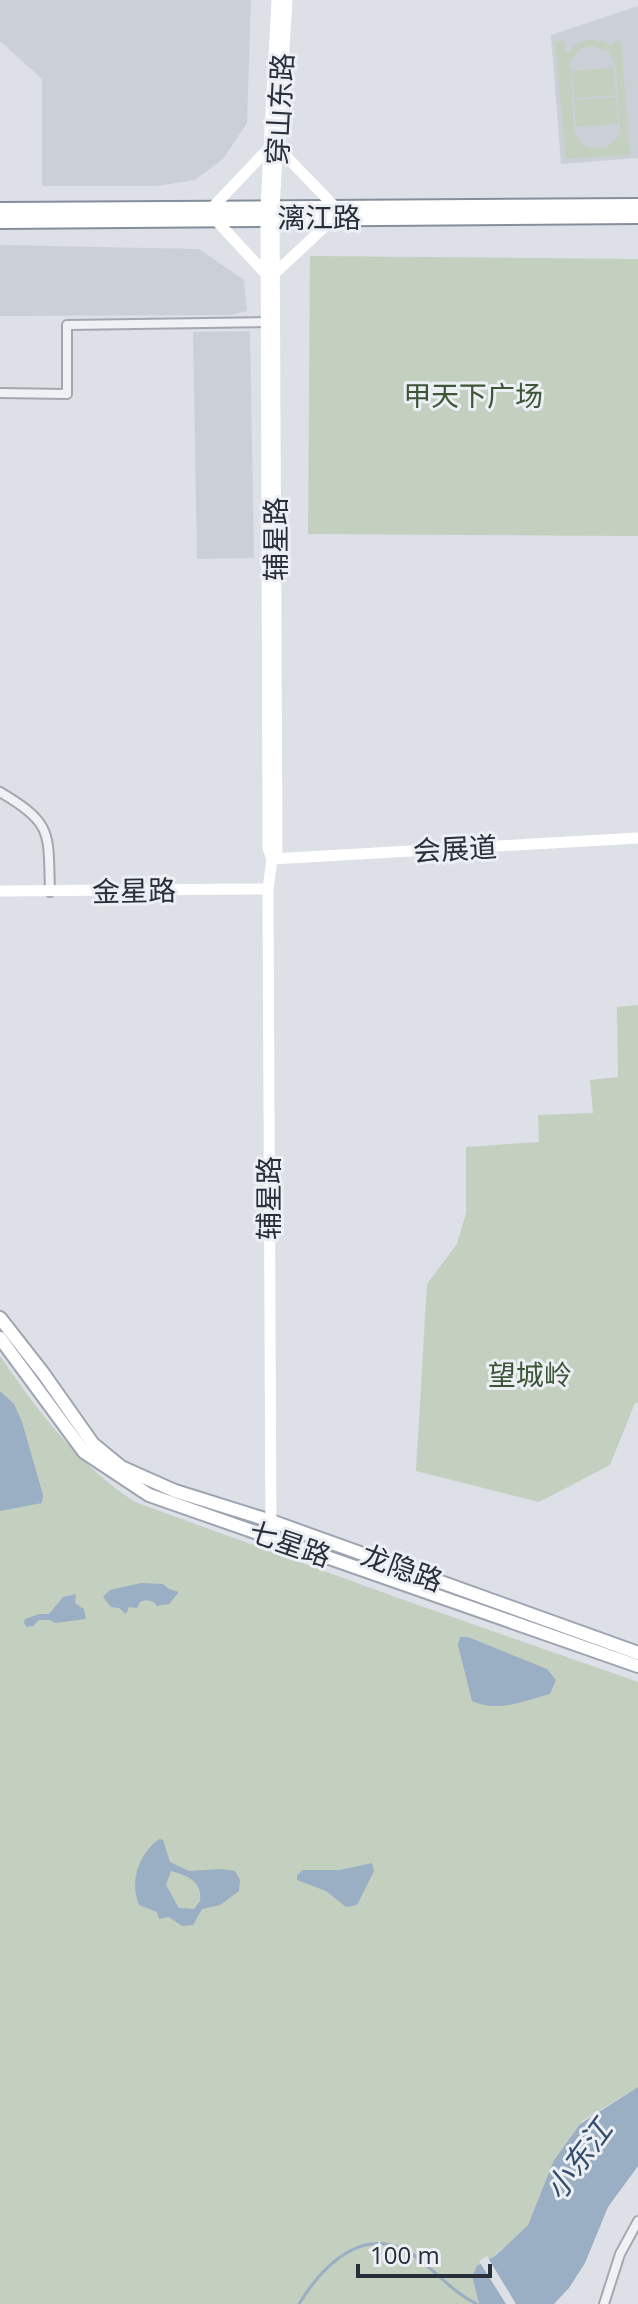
<svg xmlns="http://www.w3.org/2000/svg" width="638" height="2304" font-family="'Open Sans','Noto Sans SC',sans-serif">
<rect width="100%" height="100%" fill="#dde0e6"/>
<path fill="#cbd0d7" d="M0 0H251L247 123 223 159 195 180 157 186H42V79L0 41Z
M638 6V158L561 164 551 35Z
M0 245 199 249 244 280 247 311 231 315 0 316Z
M250 331 254 558 197 559 193 332Z"/>
<path fill="#c3cfbf" fill-rule="evenodd" d="M587 40 602 41 612 46 613 42 621 41 630 155 566 159 555 42 564 41 566 54 576 44ZM592 46 608 51 616 66 620 133C613 148 600 152 585 146L574 131 570 62 580 49Z
M614 68 616 95 574 98 572 71Z
M616 97 618 124 576 127 574 100Z
M310 256 638 259V536L308 534Z
M638 1005V1403H635L610 1465 539 1502 416 1471 427 1284 457 1244 466 1213V1147L539 1142 538 1115 593 1113 590 1080 618 1077 617 1007Z
M0 1356C38 1411 78 1465 135 1502L401 1599 638 1682V2087L582 2121 554 2160 528 2225 472 2276 479 2304H0Z"/>
<path fill="#9aaec4" fill-rule="evenodd" d="M0 1391 14 1404 22 1422 43 1495 42 1503 0 1511Z
M141 1583 163 1584 169 1589 179 1592 169 1604 157 1606 154 1602 146 1600 140 1602 137 1608 129 1607 126 1614 119 1608 111 1607 103 1597 110 1590Z
M76 1594 75 1603 84 1609 86 1619 55 1623 50 1620H39L33 1626 27 1627 24 1623 25 1619 39 1614H49L63 1597Z
M460 1637H468L547 1669 556 1680 550 1694C524 1701 497 1713 472 1701L458 1645Z
M159 1839 163 1840 170 1862 189 1871 223 1869 235 1871 240 1880 239 1891 220 1905 202 1909 193 1925 182 1926 169 1917 159 1919 157 1912 139 1905C129 1881 139 1854 159 1839ZM171 1871C186 1875 203 1881 200 1901L194 1909 179 1908 166 1885Z
M372 1863 374 1871 357 1905 346 1907 326 1891 297 1880V1875L303 1870H340Z
M638 2087V2166L608 2207 585 2263 569 2288 554 2304H479L472 2276 477 2266 495 2256 528 2225 554 2160 580 2124Z"/>
<path fill="#dde0e6" d="M487 2256 516 2304H506L479 2261Z"/>
<g fill="none" stroke-linecap="round" stroke-linejoin="round">
<path stroke="#9aaec4" stroke-width="3" d="M299 2304C326 2260 369 2221 419 2259 438 2274 454 2293 477 2304"/>
<g stroke="#a3a7af" stroke-width="12">
<path id="street" d="M0 393 67 394V325L266 322
M0 792C54 824 48 833 50 892
M604 2304 620 2254 638 2221"/>
</g>
<g stroke="#9da5b1" stroke-width="16">
<path id="primary" d="M0 1318 43 1373 93 1444 121 1467 175 1491 271 1521 638 1653
M0 1338 84 1452 149 1495 638 1666"/>
</g>
<g stroke="#858e9b" stroke-width="18">
<path id="highway" d="M0 210 638 206
M0 221 638 216"/>
</g>
<use href="#street" stroke="#eff1f5" stroke-width="8"/>
<path stroke="#fff" stroke-width="11" d="M278 148 335 207
M212 208 269 148
M214 218 266 274
M274 274 334 218
M272 859 268 848 266 207 277 0
M272 859 638 838
M0 891 268 889
M271 1538 268 889 272 859 277 851 274 207 287 0"/>
<use href="#primary" stroke="#fff" stroke-width="12"/>
<use href="#highway" stroke="#fff" stroke-width="14"/>
</g>
<g text-anchor="middle" stroke-width="6" stroke-linejoin="round" paint-order="stroke">
<g font-size="28" fill="#282f3b" stroke="#eceff4">
<text transform="translate(280 109) rotate(-87)" y="10">穿山东路</text>
<text x="319" y="228">漓江路</text>
<text transform="translate(276 539) rotate(-90)" y="10">辅星路</text>
<text transform="translate(455 849) rotate(-3)" y="10">会展道</text>
<text transform="translate(134 891) rotate(-1)" y="10">金星路</text>
<text transform="translate(269 1198) rotate(-90)" y="10">辅星路</text>
<text transform="translate(290 1544) rotate(19)" y="10">七星路</text>
<text transform="translate(402 1568) rotate(20)" y="10">龙隐路</text>
</g>
<g font-size="28" fill="#3c5636" stroke="#eceff4">
<text x="473" y="406">甲天下广场</text>
<text x="530" y="1385">望城岭</text>
</g>
<g font-size="30" font-style="italic" fill="#354d6c" stroke="#eceff4">
<text transform="translate(579 2160) rotate(-54)" y="10">小东江</text>
</g>
</g>
<path d="M358 2264v12h132v-12" fill="none" stroke="#282f3b" stroke-width="4"/>
<text x="370" y="2264" font-size="24" fill="#282f3b" stroke="#eceff4" stroke-width="6" paint-order="stroke">100 m</text>
</svg>
